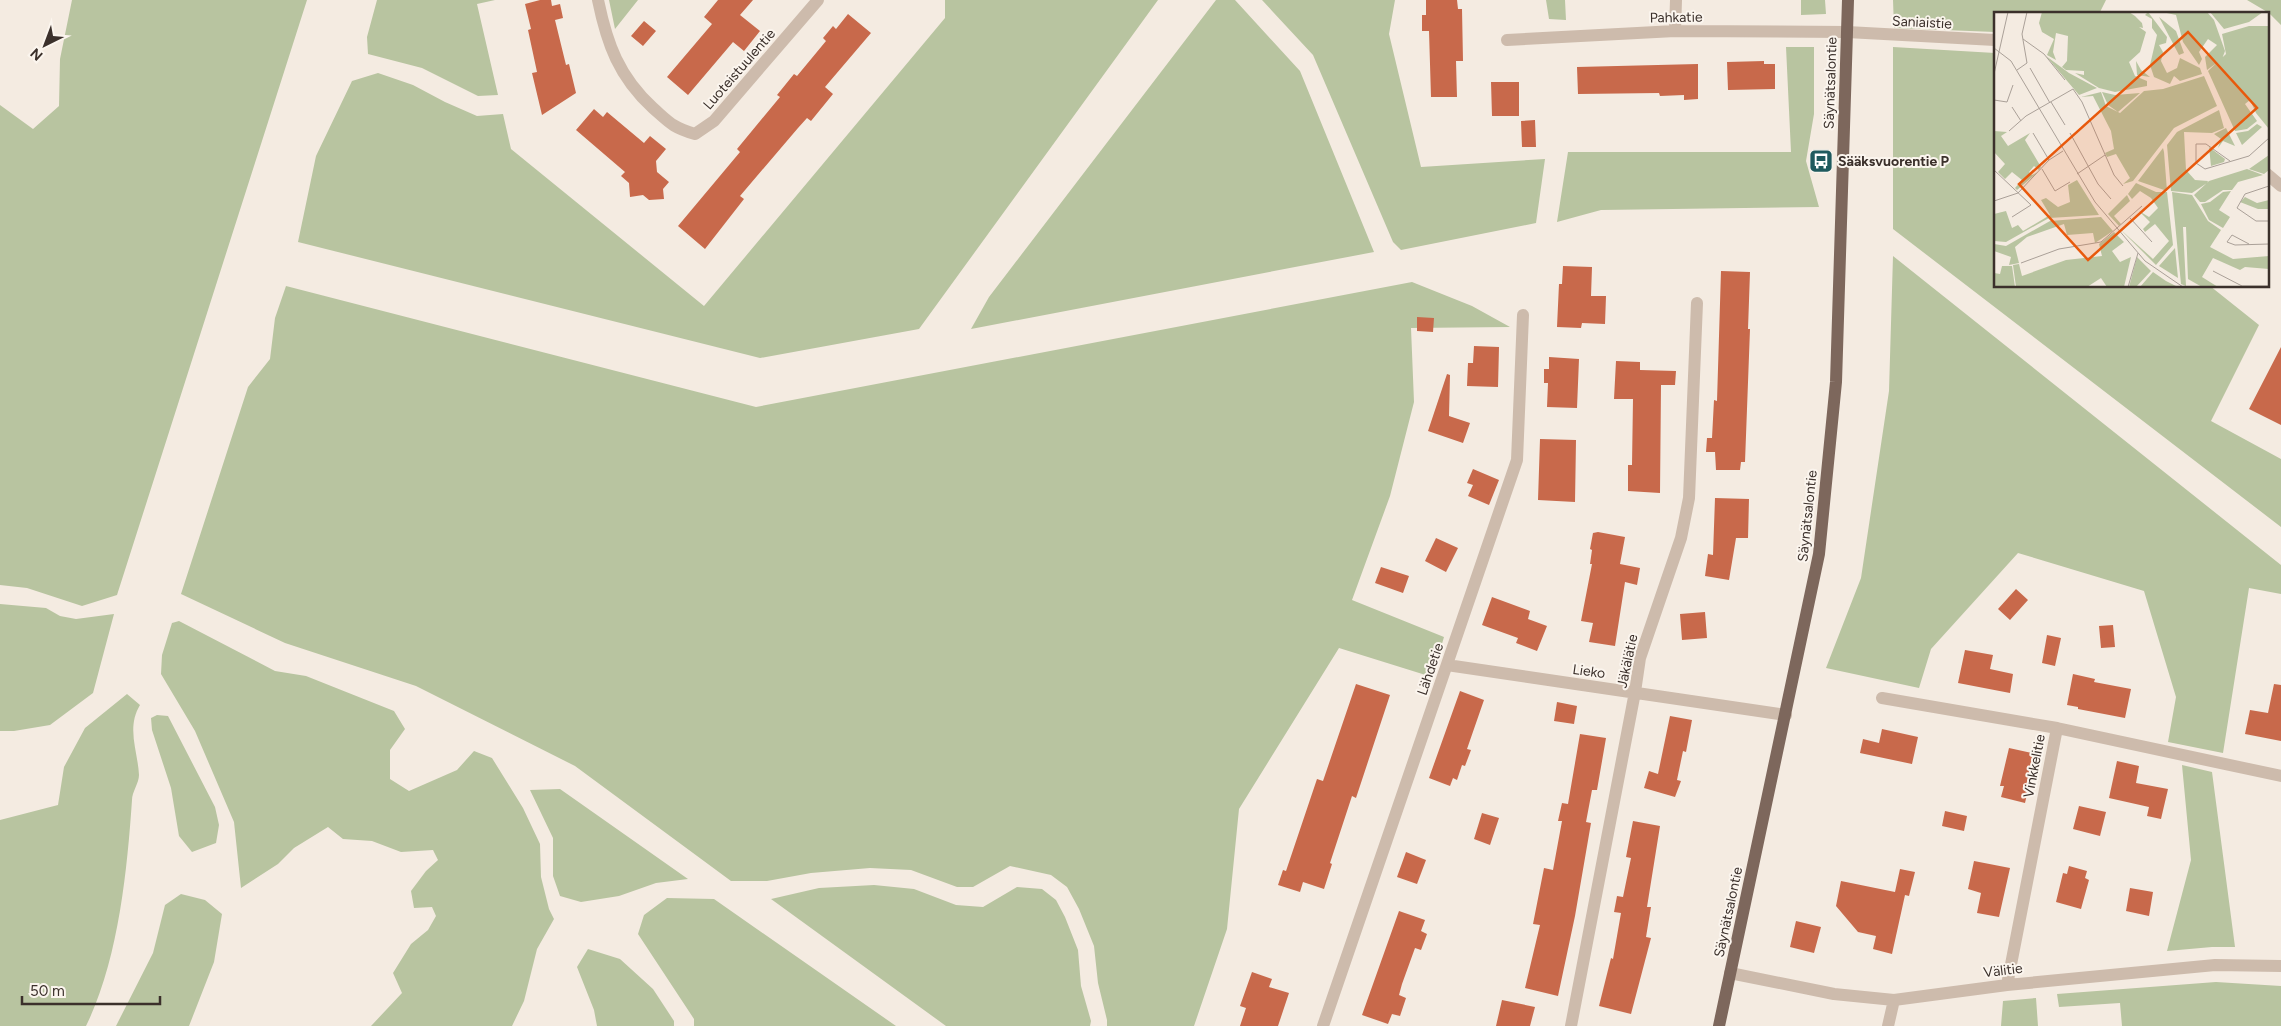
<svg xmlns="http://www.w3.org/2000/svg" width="2281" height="1026" font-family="Figtree,sans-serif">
<rect width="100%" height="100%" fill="#f4ebe1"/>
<path fill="#b8c4a0" d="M72 0H307L117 595 82 606 27 588 0 585V105L33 129 59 106 60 59Z
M377 0H495L477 4 498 95 478 96 422 68 368 54 367 37Z
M609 0H638L615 29Z
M945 0H1158L919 329 760 358 298 242 316 156 352 81 378 73 413 85 445 102 477 116 503 114 511 149 704 306 945 18Z
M1216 0H1235L1300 71 1374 252 971 329 989 297Z
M1262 0H1395L1389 34 1421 167 1545 159 1536 223 1401 250 1393 242 1313 55Z
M1546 0H1565L1566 20 1549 19Z
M1801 0H1825L1826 14 1801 15Z
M1893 0H2106L2099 14H1995V32L1894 28Z
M2247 0H2281V25L2269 13Z
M1786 47H1814V114L1806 161 1819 207 1601 210 1557 222 1568 152H1791Z
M1893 47 1995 53V286H2210L2259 325 2211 421 2281 459V527L1893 229Z
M1893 256 2281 565V594L2249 588 2223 753 2168 742 2176 697 2144 591 2018 553 1931 649 1919 688 1826 668 1861 578 1889 391Z
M1412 282 1472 306 1510 327 1411 328 1414 402 1390 496 1352 600 1444 637 1432 677 1339 648 1239 809 1227 929 1194 1026H1107V1020L1098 983 1094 946 1079 909 1067 887 1051 875 1010 866 973 887H957L911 870 870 868 811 873 767 881H731L575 766 416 686 285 643 181 594 248 387 270 359 275 318 286 286 756 407Z
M0 604 46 608 60 616 76 619 114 614 93 693 50 725 14 731H0Z
M179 621 275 671 306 676 394 711 405 729 390 750V779L409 791 457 770 474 751 492 758 523 808 540 844 541 877 549 909 554 919 537 949 524 1001 512 1026H371L402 993 393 973 411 944 428 930 436 916 432 907 414 908 411 891 426 871 438 860 433 850 401 852 372 841 343 839 328 827 294 848 278 864 241 888 234 822 195 731 161 674 162 655 172 623Z
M127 694 140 705C126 728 138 752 139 775 139 783 132 792 132 800 127 873 118 961 86 1026H0V820L58 805 64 767 85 728Z
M157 715 168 716 215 807 219 825 216 843 192 852 179 836 171 788 152 730 151 718Z
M2182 765 2212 772 2235 947H2212L2167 951 2191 860Z
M560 789 688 879 656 883 619 896 581 902 560 896 553 876V838L530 790Z
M874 885 914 889 956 905 983 907 1017 887 1042 889 1056 900 1065 917 1078 950 1081 986 1091 1021 1090 1026H946L771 899 819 888Z
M181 894 205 900 222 914 214 962 189 1026H116L153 953 165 905Z
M667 898 714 899 896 1026H694V1019L638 934 644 915Z
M588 949 620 959 653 989 674 1021V1026H597L594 1010 577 967Z
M2216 982 2281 986V1026H2122L2120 1003 2059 1007 2057 994Z
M2036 998 2038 1026H2001L2003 1001Z"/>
<path fill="#c8694b" d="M540 0H551L552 6 560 4 563 18 555 20 566 65 569 64 576 93 542 115 532 73 537 72 528 30 531 29 525 4Z
M718 0H753L740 15 760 31 744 51 733 42 688 95 667 77 712 24 704 17Z
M1426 0H1457L1458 9H1462L1463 61H1456L1457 97H1431L1429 31H1422V15H1426Z
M848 14 871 33 825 87 833 94 811 121 807 118 798 128 740 196 744 199 705 249 678 226 740 152 737 149 780 97 777 95 794 74 797 76 826 41 823 38 833 26 836 29Z
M644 21 656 31 643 46 631 36Z
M1764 61V64H1775V89L1728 90 1727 62Z
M1698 64V99L1684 100V95L1660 96 1659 93 1578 94 1577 67Z
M1491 82H1519V116H1492Z
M594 109 603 117 607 112 644 143 650 136 666 149 656 161 657 172 669 182 663 189 664 199 649 200 643 195 630 197 629 183 621 176 625 172 576 130Z
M1535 120 1536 147H1522L1521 121Z
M1563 266 1592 267 1591 296H1606L1605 324 1582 323 1581 328 1557 327 1559 284H1562Z
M1721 271 1750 272 1748 329H1750L1745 462H1741L1740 470H1716L1715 452H1706L1707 438H1712L1714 400 1717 401Z
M1417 317 1434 318 1433 332 1417 331Z
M1474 346 1499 347 1498 387 1467 386 1468 363H1473Z
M2281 347V425L2249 409Z
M1549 357 1579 359 1577 408 1547 407 1548 383H1544V369H1549Z
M1616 361 1640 362V370L1676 371 1675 385H1661L1660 493 1628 491V465H1632L1633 399H1614Z
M1447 374 1450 375 1449 416 1470 423 1463 443 1428 431Z
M1540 439 1576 440 1575 502 1538 500Z
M1473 469 1499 480 1489 505 1468 496 1473 485 1467 483Z
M1715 498 1749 499 1748 538H1736L1729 580 1705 576 1708 554 1713 555Z
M1598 532 1625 537 1620 564 1640 568 1637 585 1625 582 1615 646 1589 642 1593 623 1581 621 1592 564H1590L1592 550 1590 549 1593 533Z
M1436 538 1458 548 1446 572 1425 561Z
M1381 567 1409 576 1403 593 1375 583Z
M2016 589 2028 600 2010 620 1998 609Z
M1492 597 1530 611 1528 619 1547 626 1537 651 1516 643 1518 638 1482 625Z
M1705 612 1707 638 1682 640 1680 614Z
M2113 625 2115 647 2101 648 2099 626Z
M2047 635 2061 638 2055 666 2042 663Z
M1965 650 1993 655 1990 669 2013 674 2010 693 1958 683Z
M2073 674 2095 679 2094 682 2131 689 2125 718 2078 709V707L2067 705Z
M1356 684 1390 695 1356 798 1352 796 1330 863 1332 864 1324 889 1303 882 1300 892 1278 885 1283 870 1286 871 1317 779 1323 781Z
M2274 684 2281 685V741L2245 734 2250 710 2268 713Z
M1460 691 1484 700 1467 749 1471 750 1465 766 1462 765 1457 780 1453 778 1450 786 1429 778Z
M1557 702 1577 706 1574 724 1554 721Z
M1670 716 1692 720 1686 752 1683 751 1677 780 1681 781 1675 797 1644 788 1649 771 1658 774Z
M1882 729 1918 737 1912 764 1860 753 1863 739 1879 743Z
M1580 734 1606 738 1597 790H1592L1586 822 1591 823 1575 916 1558 996 1525 988 1540 925 1533 924 1544 868 1553 870 1562 821H1558L1562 803 1568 804Z
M2009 748 2036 754 2025 803 2001 797 2004 786H2000Z
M2117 761 2139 766 2136 783 2168 789 2161 819 2147 816 2149 807 2109 798Z
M2079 806 2106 812 2100 836 2073 829Z
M1945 811 1967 816 1964 831 1942 826Z
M1482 813 1499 818 1490 845 1474 839Z
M1633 821 1660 826 1647 907H1651L1646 937 1651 938 1631 1014 1599 1006 1611 958 1613 959 1621 913 1614 912 1617 896 1623 897 1631 858 1626 857Z
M1406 852 1426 860 1417 884 1397 877Z
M1974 861 2010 868 1999 917 1977 913 1981 893 1968 889Z
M2069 866 2087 871 2085 878 2089 880 2081 909 2056 902 2063 873 2067 874Z
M1900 869 1915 872 1909 896 1905 895 1892 954 1873 949 1876 936 1858 932 1836 906 1841 881 1895 892Z
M2130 888 2153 892 2149 916 2126 911Z
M1399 911 1425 920 1421 931 1427 934 1421 950 1415 948 1402 984 1399 995 1406 998 1400 1016 1392 1014 1388 1024 1362 1015Z
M1796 921 1821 927 1814 953 1790 947Z
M1252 972 1272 979 1269 987 1289 993 1278 1026H1240L1246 1008 1240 1006Z
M1502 1000 1535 1007 1530 1026H1496Z"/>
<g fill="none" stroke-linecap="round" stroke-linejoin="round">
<path stroke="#cdbbac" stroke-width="12" d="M598 0C607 44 619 77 653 108 670 123 672 127 695 134L714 121 818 0
M1675 31 1676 0
M1507 40 1675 31 1847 32 1995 40
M2267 174 2281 186
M1447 665 1786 715
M1882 698 2057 728 2007 985
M2057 728 2281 776
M1730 973 1834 994 1894 1000 2007 985 2215 965 2281 966
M1323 1026 1517 460 1523 315
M1571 1026 1635 692 1640 658 1681 538 1689 498 1697 303
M1888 1026 1894 1000"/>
<path stroke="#7d675c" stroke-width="12" d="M1719 1026 1819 554 1836 382 1848 0"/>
</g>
<defs>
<g id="bus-square" transform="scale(1.25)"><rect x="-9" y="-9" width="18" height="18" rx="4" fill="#1f5a5e" stroke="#fbf5ee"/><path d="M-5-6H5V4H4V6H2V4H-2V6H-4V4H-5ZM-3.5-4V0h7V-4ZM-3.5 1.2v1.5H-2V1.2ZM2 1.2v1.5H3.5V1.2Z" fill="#fff"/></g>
</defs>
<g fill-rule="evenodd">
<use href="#bus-square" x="1821" y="161"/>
</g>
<g text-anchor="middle" stroke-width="4" stroke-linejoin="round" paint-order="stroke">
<g font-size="14" fill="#3b302b" stroke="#fbf5ee">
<text transform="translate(1676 17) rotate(-1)" y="5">Pahkatie</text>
<text transform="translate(1922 22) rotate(3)" y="5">Saniaistie</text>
<text transform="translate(739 69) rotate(-49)" y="5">Luoteistuulentie</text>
<text transform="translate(1830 83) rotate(-88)" y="5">Säynätsalontie</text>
<text transform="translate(1807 516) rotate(-84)" y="5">Säynätsalontie</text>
<text transform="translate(1627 661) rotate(-78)" y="5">Jäkälätie</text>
<text transform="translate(1430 669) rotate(-71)" y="5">Lähdetie</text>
<text transform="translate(1589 671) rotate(8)" y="5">Lieko</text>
<text transform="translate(2034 766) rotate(-79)" y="5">Vinkkelitie</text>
<text transform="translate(1728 912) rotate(-78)" y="5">Säynätsalontie</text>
<text transform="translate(2003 970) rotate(-7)" y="5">Välitie</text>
</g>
<g font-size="14" font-weight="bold" fill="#3b302b" stroke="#fbf5ee" text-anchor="start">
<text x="1838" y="166">Sääksvuorentie P</text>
</g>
</g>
<g transform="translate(1994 12)">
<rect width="275" height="275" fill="#f4ebe1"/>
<path d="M48 0H135L141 4 148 11 149 16 145 15 152 20 146 40 135 50 141 64 153 69V74L121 80 105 76 81 61 90 63V59L72 58 68 55 73 49 74 24 62 21 59 40 62 48 53 43 60 27 48 20 45 11ZM154 0 173 25 172 31 165 33 169 40 167 49 173 61 183 56 186 46 206 56 208 62 186 69 180 64 176 72 160 65 156 53 163 23 158 16V7L151 3ZM168 0H213L220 8 231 39 228 47 213 58 211 45 223 33 214 27 205 40 208 47 205 53 189 30 182 3ZM216 0H269L255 10 230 17ZM165 5 182 19 190 41 185 43ZM255 14H275V117L262 101 256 88 251 92 263 109 253 117 241 119 214 59 232 42 228 22ZM52 44 75 61 103 76 85 83ZM142 49 147 58 156 65 143 63ZM210 64 223 94 180 116 139 169 129 172 136 166 122 142 113 145 111 141 120 137 117 119 99 84 87 85 107 80 112 94 126 101 150 79 169 77ZM108 80 121 83 146 81 124 100 114 93ZM225 98 230 116 218 121 190 120 192 158 201 168 214 169 213 171 198 181 177 179 173 133 183 120ZM263 112 268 115 248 133 242 121 254 119ZM232 116 241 134 229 129 224 136 227 127 220 122ZM0 119 13 120 7 124 14 134 36 121 31 128 47 155 45 158 40 154 35 160 38 163 44 160 23 178 21 176 28 168 18 160 11 167 4 160 11 152 0 140ZM215 135 231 147 230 150 217 154ZM169 136 170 140 173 179 144 169ZM275 143V158L270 162 255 157ZM253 157 269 163 244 170 238 178H229L211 190H206L200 183 215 169ZM83 168 105 203 55 206 12 230 0 229V202L12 199 18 216 24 213 29 219 56 203 47 188 52 186 64 195 76 190 74 173ZM142 171 162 180H173L179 233 162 253 126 217 159 247 175 229 161 212 151 220 149 217 156 210 145 199 155 205 164 196 157 186 146 179 138 187 134 182ZM237 179 225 198 236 205 229 216 215 208 207 192 216 190 229 180ZM178 180 198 183 214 209 227 218 216 235 239 247 275 244V257L251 255 246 258 219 246 208 265 224 275H208L194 267 192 215H189L192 274 187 272ZM133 183 136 189 120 204 127 212 125 214 114 202ZM251 185 263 191 275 188V197H264L246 190ZM107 205 119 219 101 231 99 221 73 223 70 212 33 225 21 235 25 251 15 253 17 245 0 239V232L12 234 56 209ZM120 220 130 230 118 239 126 250 137 245 130 275H113L107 266 93 275H22L19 253 25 252 28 264 72 248 108 244 105 232ZM181 236 184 266 165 254ZM143 245 157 259 142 275H135ZM8 254H18L21 275H0V261L6 262ZM159 260 172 269 184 275H146Z" fill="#b8c4a0"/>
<path fill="none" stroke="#aaa098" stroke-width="1" d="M29 27 50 42 71 68M0 36 17 49 101 190 151 249 189 275M36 56 56 91M23 58 33 51 28 22 33 0M0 62 14 0M0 88 13 90 19 73M57 90 71 113M18 95 27 109M15 119 32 104 79 77 88 90 120 163 129 174M39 121 55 148M76 121 104 172 117 187M236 149 212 132H202V151L211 157 255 144 275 126M48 157 61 179 76 170M0 158 37 193 18 205M83 162 111 143M275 174 251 182 243 196 262 209H275M0 189 24 181 55 148 69 139M136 206 158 230M255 232 238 223 233 230 241 233 275 232M27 251 65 237 107 230 148 194M219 259 248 274H275M134 275 144 241"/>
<path fill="#e8590c" fill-opacity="0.15" stroke="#e8590c" stroke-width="2.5" d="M194 20 263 96 94 248 25 172Z"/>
<rect width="275" height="275" fill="none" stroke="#3b302b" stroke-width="2.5"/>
</g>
<g transform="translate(45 45) rotate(222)" stroke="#fbf5ee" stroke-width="4" paint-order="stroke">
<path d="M0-4L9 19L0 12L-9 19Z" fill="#3b302b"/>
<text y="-8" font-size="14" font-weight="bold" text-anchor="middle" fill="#3b302b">N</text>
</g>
<path d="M22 996v8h138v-8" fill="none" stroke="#3b302b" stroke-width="2.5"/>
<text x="30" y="996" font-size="15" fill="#3b302b" stroke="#fbf5ee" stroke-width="4" paint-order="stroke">50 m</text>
</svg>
